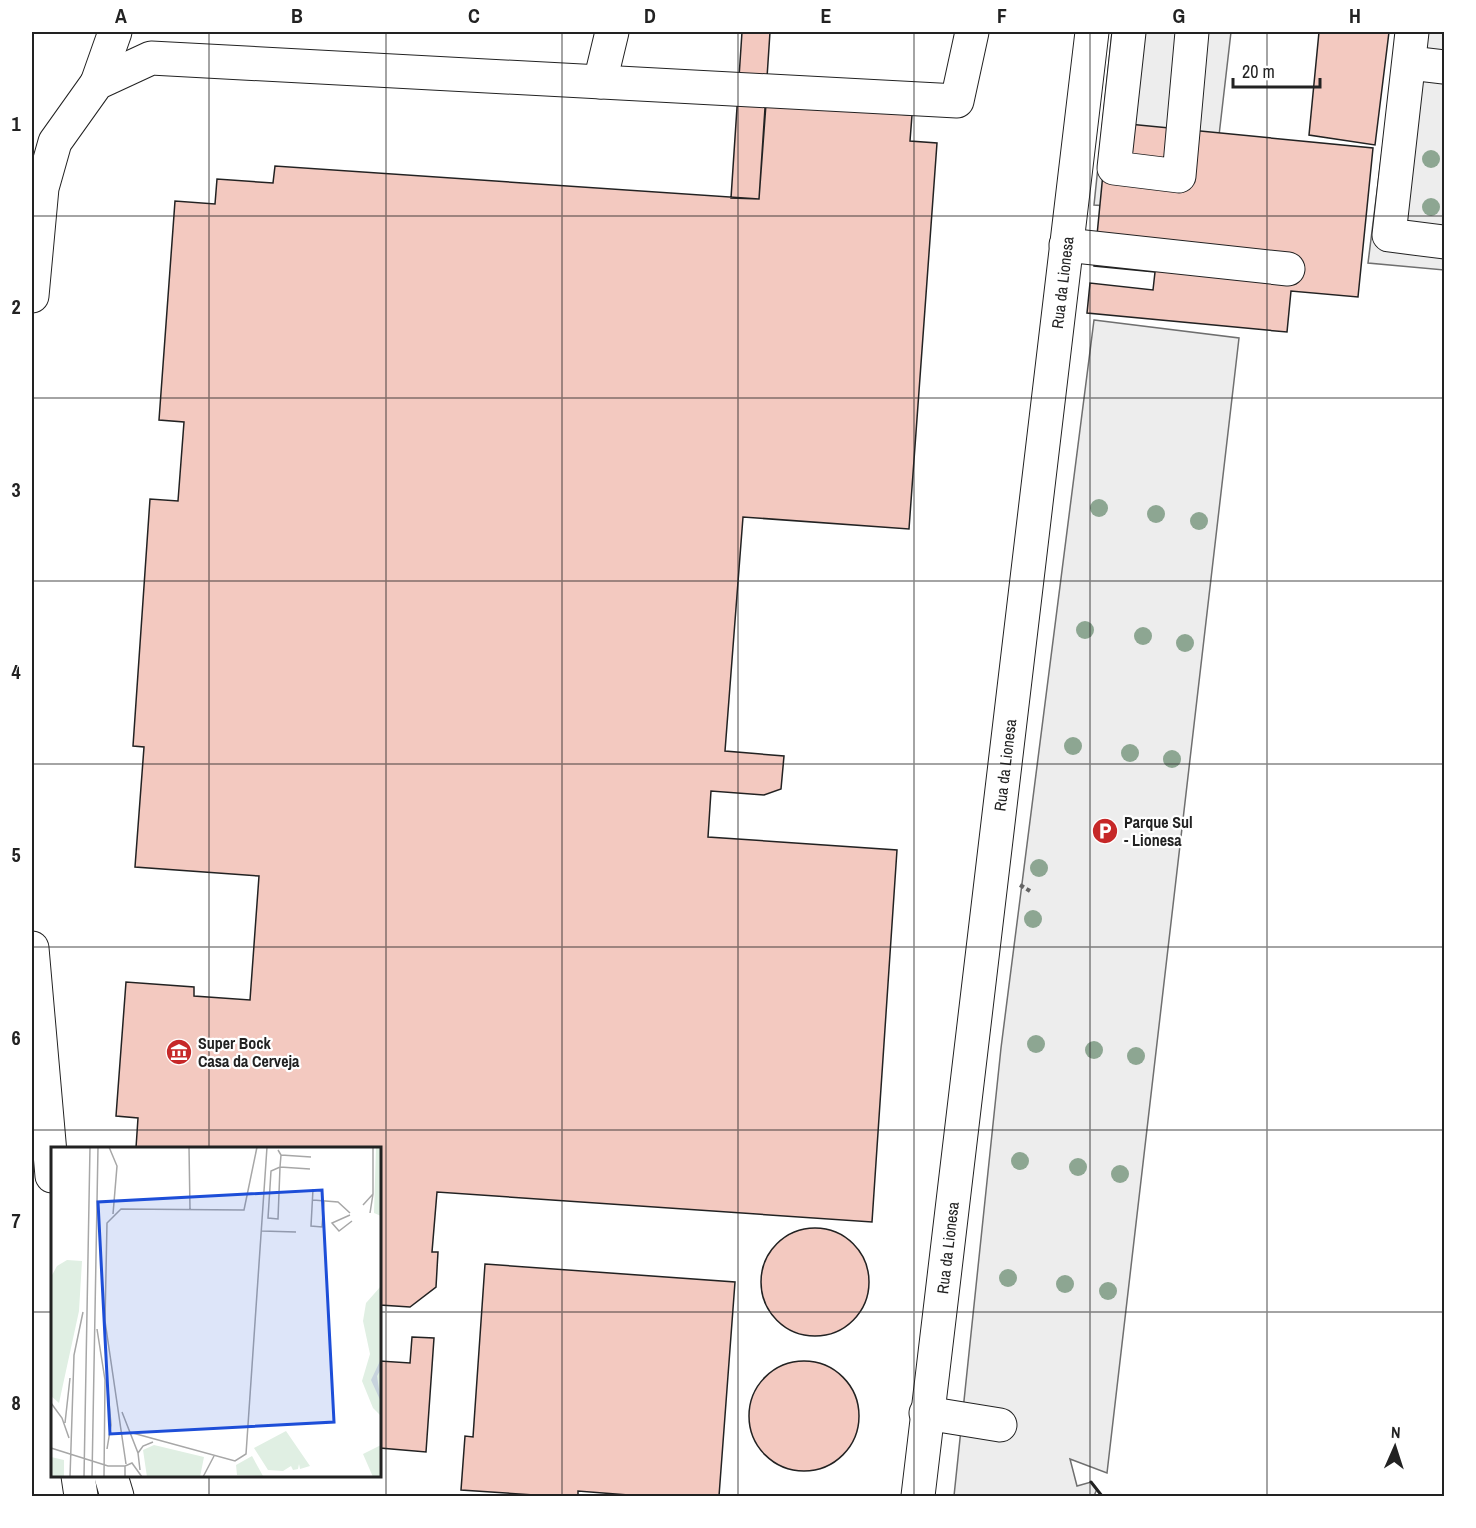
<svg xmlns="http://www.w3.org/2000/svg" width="1476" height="1528" font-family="'Archivo Narrow',sans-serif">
<rect width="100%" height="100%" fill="#fff"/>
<path fill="#ededed" stroke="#6f6f6f" stroke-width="1.5" d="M1112 32H1231L1210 213 1094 205Z
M1397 32H1444V270L1368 263Z
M1094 320 1239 338 1107 1473 1070 1459 1077 1486 1091 1482 1097 1489 1094 1496H954L1001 1048Z"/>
<path fill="#f3c9c0" stroke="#222" stroke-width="1.5" d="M742 32H770L759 199 731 198Z
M1319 32H1389L1375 145 1309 135Z
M766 104 912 115 910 141 937 143 909 529 743 517 725 751 784 756 781 789 764 795 711 791 708 837 897 850 872 1222 437 1192 432 1252H438L436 1287 410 1307 380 1305V1148H136L138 1118 116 1116 126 982 194 987V996L250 1000 259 876 135 867 144 747 133 746 150 499 178 501 184 422 159 420 175 201 215 204 217 179 273 183 275 166 759 199Z
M1108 122 1373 148 1358 297 1291 291 1287 332 1087 313 1090 283 1153 290 1155 272 1094 266Z
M761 1282a54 54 0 1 1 108 0a54 54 0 1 1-108 0Z
M485 1264 735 1282 719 1496H628V1495L578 1491V1496H549L461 1490 465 1436 473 1437Z
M412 1337 434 1338 426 1452 380 1448V1361L410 1363Z
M749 1416a55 55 0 1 1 110 0a55 55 0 1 1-110 0Z"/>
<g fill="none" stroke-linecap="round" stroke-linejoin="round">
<g stroke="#222" stroke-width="35">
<g id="minor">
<path d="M1129 32 1114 168 1179 176 1192 32"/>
<path d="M1412 32 1389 235 1444 242"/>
<path d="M1410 63 1444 67"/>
<path d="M600 82 612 32"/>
<path d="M97 83 115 32"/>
<path d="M1066 245 1288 269"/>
<path d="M32 296 42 188 55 142 97 83 151 58 957 101 972 32"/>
<path d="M32 948 52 1176"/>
<path d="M926 1413 1000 1425"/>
<path d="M78 1476 81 1496"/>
<path d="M111 1476 117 1496"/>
<path id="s1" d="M918 1496 1092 32"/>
</g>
</g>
<path stroke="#646464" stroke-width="4" stroke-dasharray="4.5 3" stroke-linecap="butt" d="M1020 885 1030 891"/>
<use href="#minor" stroke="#fff" stroke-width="33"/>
<path stroke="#222" stroke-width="3" d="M1091 1482 1102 1496"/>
</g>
<g fill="#8da692">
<circle cx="1431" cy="159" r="9"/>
<circle cx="1431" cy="207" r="9"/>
<circle cx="1099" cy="508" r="9"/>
<circle cx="1156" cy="514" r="9"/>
<circle cx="1199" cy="521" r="9"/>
<circle cx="1085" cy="630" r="9"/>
<circle cx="1143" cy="636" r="9"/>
<circle cx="1185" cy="643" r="9"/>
<circle cx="1073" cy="746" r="9"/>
<circle cx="1130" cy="753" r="9"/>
<circle cx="1172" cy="759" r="9"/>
<circle cx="1039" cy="868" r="9"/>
<circle cx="1033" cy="919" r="9"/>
<circle cx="1036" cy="1044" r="9"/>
<circle cx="1094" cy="1050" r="9"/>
<circle cx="1136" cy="1056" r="9"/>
<circle cx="1020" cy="1161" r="9"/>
<circle cx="1078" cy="1167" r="9"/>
<circle cx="1120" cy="1174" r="9"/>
<circle cx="1008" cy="1278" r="9"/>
<circle cx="1065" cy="1284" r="9"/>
<circle cx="1108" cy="1291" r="9"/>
</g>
<path fill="none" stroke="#222" stroke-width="1.5" stroke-opacity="0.55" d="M209 32V1148M386 32V1496M562 32V1496M738 32V1496M914 32V1496M1090 32V1496M1267 32V1496M32 216H1444M32 398H1444M32 581H1444M32 764H1444M32 947H1444M32 1130H1444M32 1312H52M380 1312H1444M209 1476V1496"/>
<defs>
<g id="parking-disc" transform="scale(1.35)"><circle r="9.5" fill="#c62828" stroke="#fff"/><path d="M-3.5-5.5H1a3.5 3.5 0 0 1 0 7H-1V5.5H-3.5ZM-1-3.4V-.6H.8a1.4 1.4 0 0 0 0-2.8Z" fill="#fff"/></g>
<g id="museum-disc" transform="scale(1.35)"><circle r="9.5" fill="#c62828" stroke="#fff"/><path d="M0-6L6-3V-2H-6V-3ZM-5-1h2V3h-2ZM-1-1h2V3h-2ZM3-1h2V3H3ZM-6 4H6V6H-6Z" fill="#fff"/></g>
</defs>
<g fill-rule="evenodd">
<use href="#parking-disc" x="1105" y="831"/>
<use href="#museum-disc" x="179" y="1052"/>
</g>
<g text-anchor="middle" stroke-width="4.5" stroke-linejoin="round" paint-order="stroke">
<g font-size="16" fill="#222" stroke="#fff">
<text dy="6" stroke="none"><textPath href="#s1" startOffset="1222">Rua da Lionesa</textPath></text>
<text dy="6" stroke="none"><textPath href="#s1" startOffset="736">Rua da Lionesa</textPath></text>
<text dy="6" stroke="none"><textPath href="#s1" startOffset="250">Rua da Lionesa</textPath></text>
</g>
<g font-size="16" font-weight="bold" fill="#222" stroke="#fff" text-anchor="start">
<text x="1124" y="828">Parque Sul<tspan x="1124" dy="18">- Lionesa</tspan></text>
<text x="198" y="1049">Super Bock<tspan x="198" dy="18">Casa da Cerveja</tspan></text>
</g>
</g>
<g transform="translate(51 1147)">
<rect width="330" height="330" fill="#fff"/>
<path d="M325 0H330V69L323 66ZM16 113 31 114 28 164 8 256 0 249V130L6 119ZM330 139V269L322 261 311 234 319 207 312 174 315 156ZM235 284 259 319 249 322 248 317 247 322 242 323 240 319 232 324 217 323 203 301ZM103 298 153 310 149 330H96L92 303ZM330 298V330H322L312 307ZM201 309 212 329 186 328 185 318ZM0 310 13 313V330H0Z" fill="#e0efe3"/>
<path d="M330 171V222L326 229 330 255 320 233 330 212Z" fill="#c7d3dd"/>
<path fill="none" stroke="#a7a7a7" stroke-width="1.5" d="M58 0 66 19 62 67M138 0 139 62M227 3 230 8 229 20 227 72 217 71 220 24 229 20 259 22M230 8 260 10M262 42 260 79 271 80 273 54M262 53 287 55 299 66M312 58 322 47V0M319 66 322 47M299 68 281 76 288 84 301 74M211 84 245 85M46 182 54 233 53 330M0 256 11 271 18 291M71 265 87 306 89 323M14 276 19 231M78 285 184 314 195 307 216 0M0 301 57 319H74M56 302 60 278 57 243M87 306 92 299 102 295M75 317 54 174 56 76 70 62 193 63 206 0M19 330 23 208 32 165M33 330 39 0M41 330 47 0M74 330V319L81 316 91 330M152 330 163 309"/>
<path fill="#1d4ed8" fill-opacity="0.15" stroke="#1d4ed8" stroke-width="3" d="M271 43 283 275 59 287 47 55Z"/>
<rect width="330" height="330" fill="none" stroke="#222" stroke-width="3"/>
</g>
<rect width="1476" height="1528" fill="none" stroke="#ffffff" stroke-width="66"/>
<g transform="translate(1395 1447) rotate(3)" stroke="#ffffff" stroke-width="4.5" paint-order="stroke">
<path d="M0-4.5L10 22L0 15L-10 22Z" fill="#222222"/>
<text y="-9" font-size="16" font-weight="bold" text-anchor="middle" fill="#222222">N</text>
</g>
<path d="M1233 78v9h87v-9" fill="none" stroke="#222222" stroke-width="3"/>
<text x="1242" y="78" font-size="18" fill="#222222" stroke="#ffffff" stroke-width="4.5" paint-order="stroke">20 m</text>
<rect x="33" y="33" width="1410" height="1462" fill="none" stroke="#222" stroke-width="2"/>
<g font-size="20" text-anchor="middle" font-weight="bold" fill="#222">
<text x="121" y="23">A</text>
<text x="297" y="23">B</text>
<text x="474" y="23">C</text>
<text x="650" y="23">D</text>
<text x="826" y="23">E</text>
<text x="1002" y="23">F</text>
<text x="1179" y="23">G</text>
<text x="1355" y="23">H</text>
<text x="16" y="131">1</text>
<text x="16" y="314">2</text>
<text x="16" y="497">3</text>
<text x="16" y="679">4</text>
<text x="16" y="862">5</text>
<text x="16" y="1045">6</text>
<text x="16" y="1228">7</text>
<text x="16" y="1410">8</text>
</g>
</svg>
